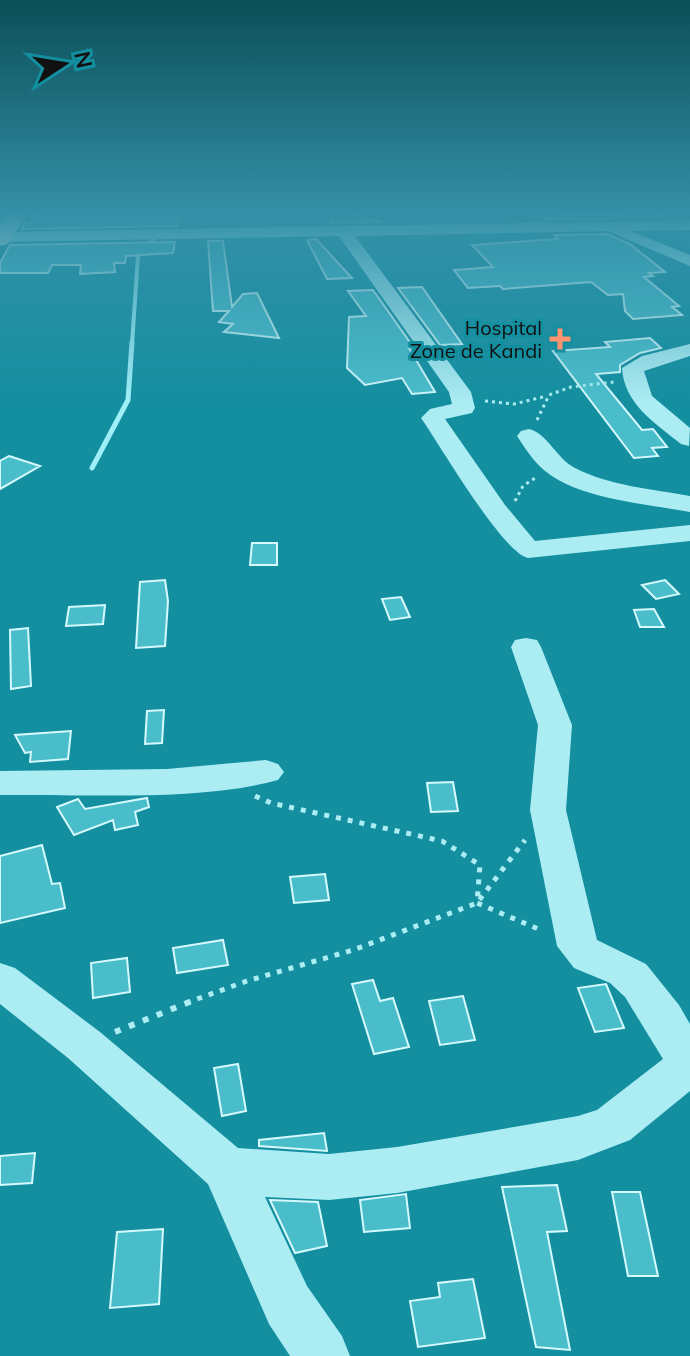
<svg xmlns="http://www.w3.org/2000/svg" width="690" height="1356" font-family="Mulish,sans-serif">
<rect width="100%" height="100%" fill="#148fa0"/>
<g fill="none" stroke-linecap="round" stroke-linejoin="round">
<path stroke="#9eeff7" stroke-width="4" d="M132 344 138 256 156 237"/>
<path stroke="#9eeff7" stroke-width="5" d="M92 468 128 400 132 342"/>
</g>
<path fill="#4abdcb" stroke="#d5f9fd" stroke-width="2" d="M48 213H179L177 226 22 229 25 223H31L32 215Z
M334 213H348L381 222 330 223Z
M655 213 663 217 546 220 543 217Z
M607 234 630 244 665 272 649 273 653 276 644 277 679 306 672 307 682 315 633 319 625 311 623 294 608 295 591 282 503 289 500 286 468 288 454 270 493 267 472 245 558 239 554 235Z
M316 239 352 278 327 279 307 240Z
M208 241H223L232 307 243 294 257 293 279 338 224 332 233 324 219 322 229 311H213Z
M175 242 173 253 126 256 125 263H114L115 272 80 274 81 265H52L48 273H0V263L10 245Z
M422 287 462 344 440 345 398 288Z
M373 290 414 348H409L435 392 412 394 402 378 365 385 347 368 349 317 366 316 348 291Z
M650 338 661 348 640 353 620 365V372L596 374 642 430 653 429 667 447 652 448 658 456 634 458 553 351 610 347 605 342Z
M9 456 40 466 0 489V461Z
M252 543H277V565H250Z
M165 580 168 601 165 646 136 648 140 582Z
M665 580 679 594 656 599 642 585Z
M401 597 410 617 390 620 382 599Z
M105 605 103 624 66 626 69 607Z
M654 609 664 627H640L634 610Z
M28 628 31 686 11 689 10 630Z
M164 710 162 743 145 744 147 711Z
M71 731 68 759 30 762 31 752 25 753 15 735Z
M453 782 458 811 431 812 427 783Z
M147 798 149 807 135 812 138 825 115 830 113 820 74 835 57 807 78 799 85 809Z
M42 845 52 884 60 883 65 908 0 923V856Z
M325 874 329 900 294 903 290 877Z
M223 940 228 965 177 973 173 948Z
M127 958 130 992 93 998 91 963Z
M373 980 380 1001 393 998 409 1047 374 1054 352 984Z
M606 984 624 1028 595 1032 578 988Z
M463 996 475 1040 440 1045 429 1001Z
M238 1064 246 1111 222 1116 214 1068Z
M324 1133 327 1151 259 1146V1140Z
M35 1153 32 1183 0 1185V1156Z
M557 1185 567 1231 547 1232 570 1350 536 1347 502 1187Z
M612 1192H640L658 1276H628Z
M406 1194 410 1228 364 1232 360 1200Z
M270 1200 318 1202 327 1246 295 1253Z
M163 1229 159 1304 110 1308 117 1232Z
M473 1279 485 1338 418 1347 410 1301 440 1297 438 1283Z"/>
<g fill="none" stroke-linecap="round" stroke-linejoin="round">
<path stroke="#acedf4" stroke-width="3" stroke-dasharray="3 4" stroke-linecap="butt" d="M485 401 514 404 547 396
M537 420 549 395 571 387 614 382
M515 501 523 486 538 476"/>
<path stroke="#acedf4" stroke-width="5" stroke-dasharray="5 7" stroke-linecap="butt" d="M255 796 271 803 442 841 480 865 477 903 543 931
M186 1003 247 981 353 950 477 903 525 840"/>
<path stroke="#acedf4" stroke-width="6" stroke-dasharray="6 9" stroke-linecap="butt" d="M115 1032 192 1001"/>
<path fill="#acedf4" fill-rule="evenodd" d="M690 220V230L630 231 690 255V266L608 231 355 236 471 392 475 408 472 413 445 419 505 505 535 541 690 525V541L528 558C502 552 440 445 421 418L430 409 452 404 449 392 339 236 0 242V232Z
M690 344V356L644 371 652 396 690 428 689 446 681 444C655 423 624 404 622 368L642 356Z
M529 429C547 433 557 459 575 468 610 486 652 489 690 496V512C647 504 579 499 545 471 533 461 525 448 517 436L521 431Z
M526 638 537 640 541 647 572 725 566 810 597 940 646 964 679 1005 690 1024V1091L630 1140 578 1160 397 1193 329 1200 265 1197 307 1286 342 1336 350 1356H290L269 1324 208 1184 68 1058 0 1004V963L15 968 100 1032 238 1148 329 1154 397 1147 578 1116 597 1110 663 1059 625 997 610 983 574 968 557 946 530 810 538 725 511 647 515 640Z
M266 760 278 764 284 772 278 780C199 802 84 794 0 795V771L167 769Z"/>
<path fill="#f9feff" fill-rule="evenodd" d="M9 213H29L7 244 0 246V225Z"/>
</g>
<linearGradient id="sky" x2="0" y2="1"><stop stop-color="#0b4f58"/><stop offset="0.53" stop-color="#3490a7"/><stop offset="1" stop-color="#3490a7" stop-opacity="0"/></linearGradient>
<rect width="690" height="403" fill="url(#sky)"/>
<path fill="#ff956f" stroke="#148fa0" stroke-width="3" d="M556 327h8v8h8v8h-8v8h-8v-8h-8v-8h8z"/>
<g text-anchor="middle" stroke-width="6" stroke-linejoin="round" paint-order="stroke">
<g font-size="20" fill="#111" stroke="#148fa0" text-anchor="end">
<text x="542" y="335">Hospital<tspan x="542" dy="23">Zone de Kandi</tspan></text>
</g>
</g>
<g transform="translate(64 64) rotate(78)" stroke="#148fa0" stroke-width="6" paint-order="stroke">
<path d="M0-6L14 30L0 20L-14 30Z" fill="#111111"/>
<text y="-12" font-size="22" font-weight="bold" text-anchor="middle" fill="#111111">N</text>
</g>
</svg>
